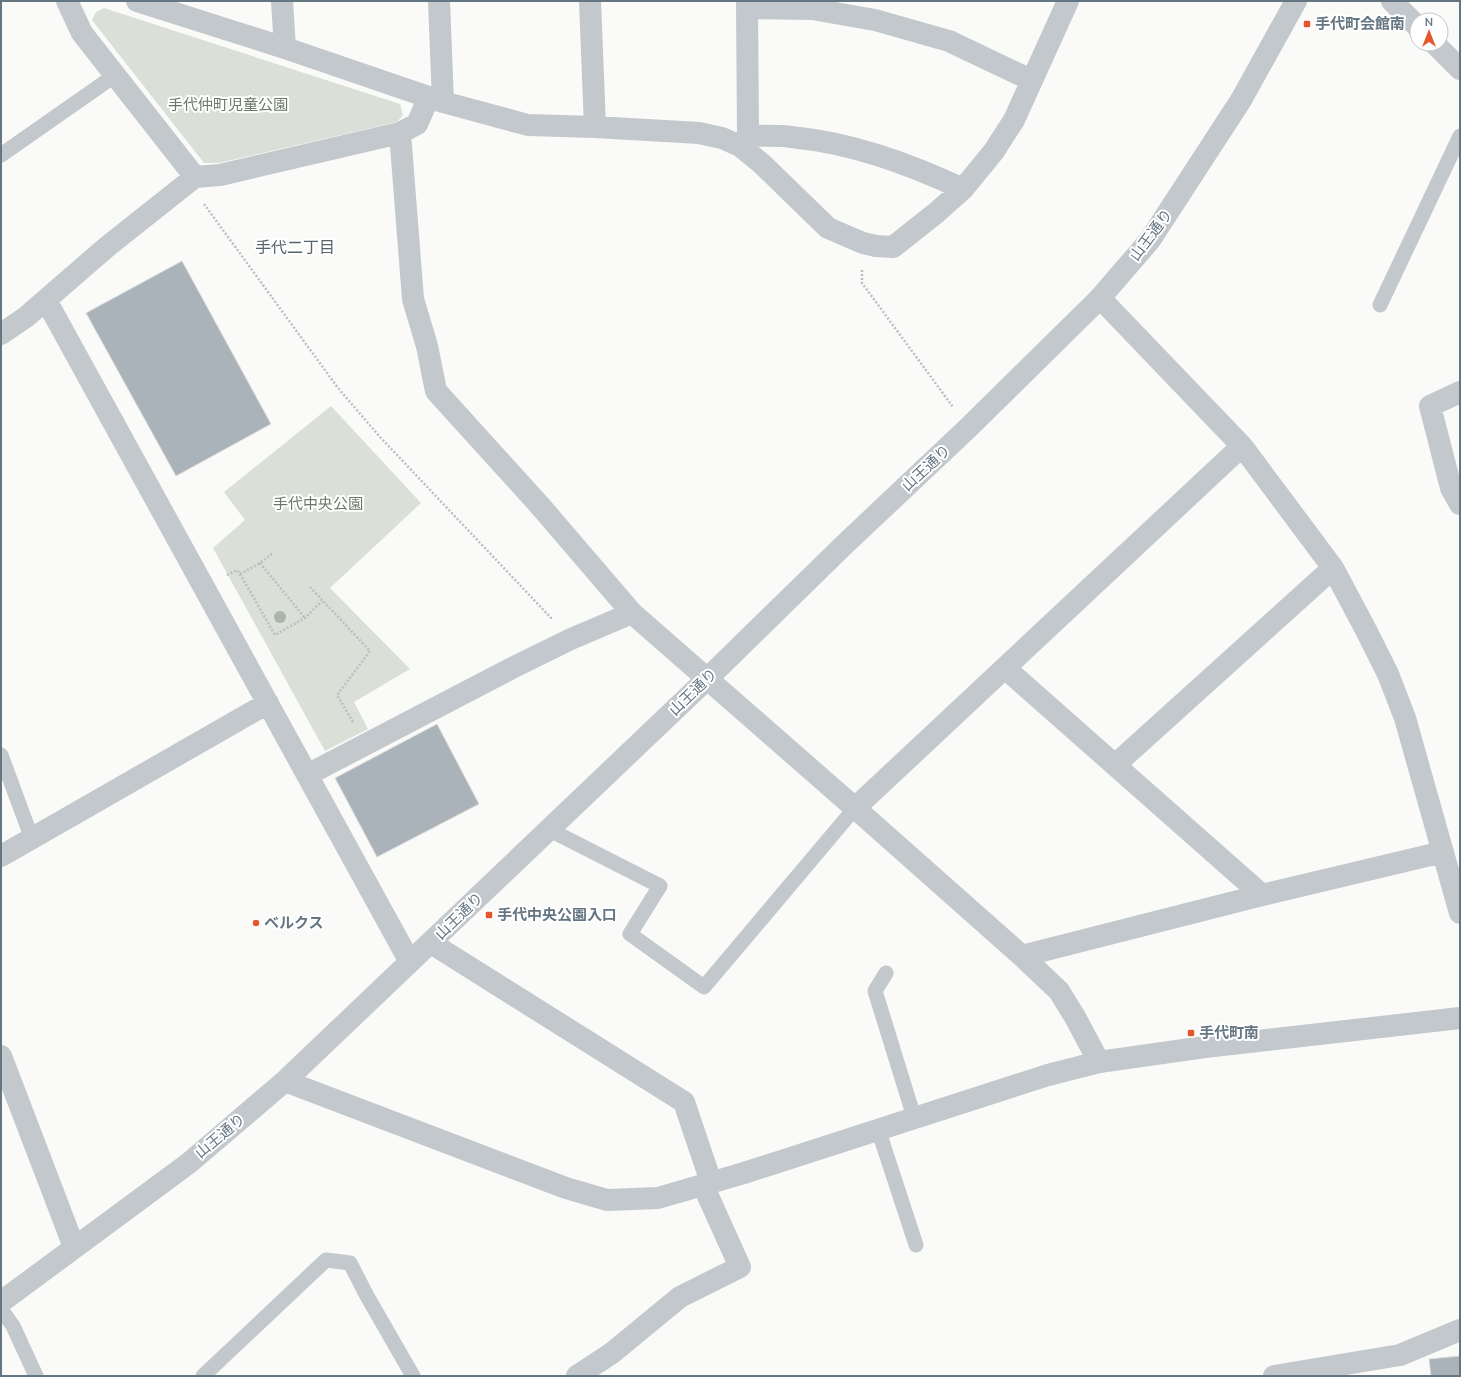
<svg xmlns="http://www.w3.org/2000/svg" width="1461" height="1377" font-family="Mulish,'Noto Sans JP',sans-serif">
<rect width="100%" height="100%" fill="#fafaf8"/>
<path fill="#dadfd7" d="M104 8 400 104 403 115 397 122 219 163H204L92 20 96 12Z
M331 406 421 503 330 588 410 669 354 702 368 729 325 751 213 548 245 520 224 492Z"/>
<path fill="#aab3b9" stroke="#dcdcda" d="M182 261 271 424 176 476 86 313Z
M437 724 479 804 377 857 335 778Z
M1460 1356V1376H1431L1429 1359Z"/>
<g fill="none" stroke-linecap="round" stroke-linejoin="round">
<path stroke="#bbbfc2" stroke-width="2.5" stroke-dasharray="2 2" stroke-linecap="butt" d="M204 204 338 388 380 437 552 619
M862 270V283L953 407
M260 563 305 618
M240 574 260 563 273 553
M227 575 237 570 240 574 275 635 305 618 322 601
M310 587 370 651 337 695 353 722"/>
<path stroke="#c3c8cc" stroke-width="15" d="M1 155 114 76
M1380 305 1460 136
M1 755 32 839
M550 830 660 886 630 934 704 987 855 808
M886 973 875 991 914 1117
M878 1129 916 1245
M1 1309 13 1326 36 1376
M203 1376 326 1260 350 1263 367 1296 413 1376"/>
<path stroke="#c3c8cc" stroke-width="22" d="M67 1 82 33 195 177
M137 1 285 48 443 102 528 125 595 127 699 133 722 138 740 146 761 163 828 228 863 243 876 246 893 247 936 213 963 189 994 151 1014 120 1068 1
M282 1 285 48
M439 1 443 102
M590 1 595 127
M1392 1 1417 26
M747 8 812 9 875 20 949 41 1031 80
M1435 44 1460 69
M400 133 413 299 427 346 436 391 542 508 632 613 855 808 1022 956 1059 991 1075 1017 1099 1062
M748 136C762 136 777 135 791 137 852 143 907 163 963 189
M740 146 748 136 747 1
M1100 298 1242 446 1333 568 1367 632 1388 674 1405 718 1460 913
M46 300 410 962
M1 334 26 317 108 246 195 177 220 175 400 133 417 124 429 97
M1460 392 1430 406 1451 488 1460 504
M1005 668 1262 895
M1115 765 1333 568
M307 775 514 667 571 639 632 613
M855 808 1242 446
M1 856 268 703
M431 943 684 1102 711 1182
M1022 956 1262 895 1443 852
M1 1056 74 1247
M577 1376 612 1353 680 1297 740 1267 703 1185
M1274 1376 1400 1355 1460 1330"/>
<path stroke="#c3c8cc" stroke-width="22" d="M285 1081 566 1188 607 1200 658 1198 744 1173 1048 1075 1099 1062 1205 1047 1460 1018
M1 1302 189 1163 285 1081 708 678 844 545 968 428 1100 298 1150 240 1241 100 1296 1"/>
</g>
<circle fill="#aab4a7" cx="280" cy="617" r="6"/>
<g fill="#e4572e" stroke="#fff" stroke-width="1.5">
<rect x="1303" y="20" width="8" height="8" rx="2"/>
<rect x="485" y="911" width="8" height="8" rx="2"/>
<circle cx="256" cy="923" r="4"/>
<rect x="1187" y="1029" width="8" height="8" rx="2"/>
</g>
<g text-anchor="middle" stroke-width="4" stroke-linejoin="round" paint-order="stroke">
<g font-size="15" font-weight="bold" fill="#657683" stroke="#fff" text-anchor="start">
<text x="1315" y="29">手代町会館南</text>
<text x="497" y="920">手代中央公園入口</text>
<text x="264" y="928">ベルクス</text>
<text x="1199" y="1038">手代町南</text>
</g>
<g font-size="15" fill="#687a64" stroke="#fff">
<text x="228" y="110">手代仲町児童公園</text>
<text x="318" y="509">手代中央公園</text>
</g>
<g font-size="15" fill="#657683" stroke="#fff">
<text transform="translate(1151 235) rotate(-53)" y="5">山王通り</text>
<text transform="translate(926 468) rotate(-43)" y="5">山王通り</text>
<text transform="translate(693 692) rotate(-44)" y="5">山王通り</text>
<text transform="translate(459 916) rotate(-44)" y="5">山王通り</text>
<text transform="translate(220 1136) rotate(-40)" y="5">山王通り</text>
</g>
<g font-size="16" fill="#57646e" stroke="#fff">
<text x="295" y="253">手代二丁目</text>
</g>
</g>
<rect width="1461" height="1377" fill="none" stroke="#657683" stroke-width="4"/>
<g transform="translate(1429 32)"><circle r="19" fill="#ffffff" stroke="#c1c8cd"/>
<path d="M0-3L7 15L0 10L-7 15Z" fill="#e4572e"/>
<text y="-6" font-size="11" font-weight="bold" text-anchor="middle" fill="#657683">N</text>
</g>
</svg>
